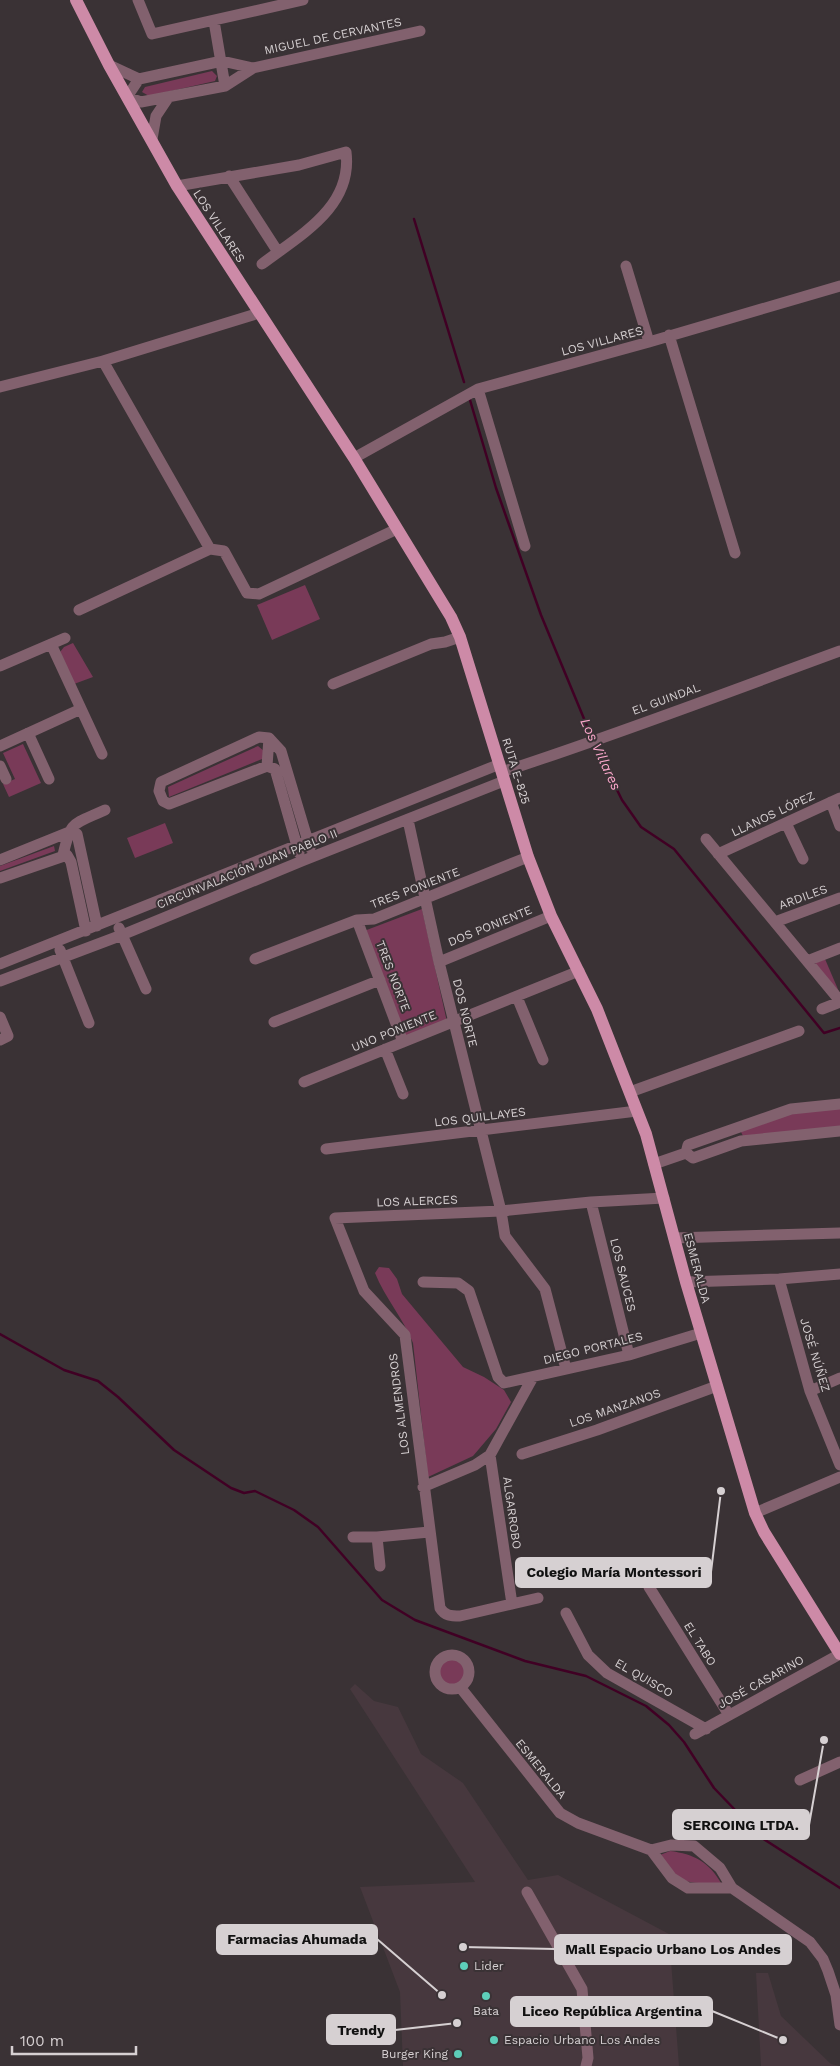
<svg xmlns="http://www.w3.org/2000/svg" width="840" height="2066" font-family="'Work Sans',sans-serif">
<rect width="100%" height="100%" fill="#3a3235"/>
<path fill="#47383e" d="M355 1684 374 1701 398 1707 421 1754 463 1783 528 1880 558 1875 669 1934 679 2066H403L400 1992 360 1887 475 1882 350 1689Z
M756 1973H768L781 2016 831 2064 840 2066H761Z"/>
<path fill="#793a58" d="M212 71 217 76 215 81 149 96 142 92 145 87Z
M305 585 320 619 272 640 257 605Z
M73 643 93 677 74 684 60 652 64 647Z
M23 744 41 783 9 797 3 784 15 779 3 753Z
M258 746 264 751 267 757 169 797 168 787Z
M165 823 173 843 135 858 127 838Z
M54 846 55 851 0 871V866Z
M422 909 447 1022 404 1039 364 931Z
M825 959 840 994 815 963Z
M840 1105V1127L743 1136 739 1128 794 1110Z
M379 1267 389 1268 397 1279 402 1294 463 1367 484 1377 504 1390 511 1402 496 1429 473 1456 428 1477 413 1343C403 1318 385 1298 375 1273Z
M438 1672a14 14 0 1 1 28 0a14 14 0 1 1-28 0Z
M670 1851C694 1854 709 1862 721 1883 686 1883 680 1886 660 1855Z"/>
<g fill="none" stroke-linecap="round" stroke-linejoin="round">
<path stroke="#400024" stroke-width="2.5" d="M414 219 464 382
M470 400 496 488 541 615 592 738
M595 745 622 800 641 827 674 849 824 1033 840 1028
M0 1334 64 1370 98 1381 118 1397 174 1450 231 1488 244 1493 255 1491 294 1510 318 1527 382 1600 415 1620 525 1661 586 1676 646 1706 669 1725 684 1742 714 1788 762 1838 840 1888"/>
<path stroke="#82616e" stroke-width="11" d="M138 0 152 34 303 0
M214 21 225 86
M109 65 139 79 222 61 253 68
M139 79 127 97 141 102 225 86 253 68 420 31
M152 139 156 116 168 98
M229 176 278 252
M177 186 299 165 346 152C353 207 300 235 262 264
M626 266 649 342
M669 335 735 553
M103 361 259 313
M0 387 103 361 210 549
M478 389 525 546
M354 458 478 389 649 342 840 286
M79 610 210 549 224 551 247 593 259 594 397 529
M51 644 102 754
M0 666 65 638
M333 684 431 644 445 642 460 637
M28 733 49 779
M0 746 81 709
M0 766 6 779
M267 766 269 738
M502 772C616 735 728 692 840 651
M831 802 840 826
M408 820 439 962 501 1211 505 1236 545 1289 566 1369
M786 823 803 859
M706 839 840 1001
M299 853 275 769 267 766 169 804 163 801 159 791 161 782 259 737 269 738 281 751 310 848
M718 854 840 798
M63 855C71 820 72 825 105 810
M0 860 69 832 77 834 97 926
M0 878 67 855 71 862 86 931
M357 920 403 1042
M775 922 840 898
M119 928 146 989
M60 950 89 1023
M255 959 357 920 374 919 528 857
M807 961 840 948
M439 962 551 916
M0 964 500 764
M0 981 122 935 302 861 504 781
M517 997 543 1060
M822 1009 840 1002
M0 1017 8 1036 0 1040
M274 1022 380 980
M385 1049 403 1094
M304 1082 579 971
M630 1092 799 1031
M326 1149 637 1111
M686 1153 688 1145 791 1109 840 1104
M654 1164 686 1153 693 1158 741 1141 840 1131
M591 1202 629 1355
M674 1238 840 1233
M779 1279 810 1391 840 1465
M423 1282 458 1283 469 1291 498 1377 504 1383 629 1355 701 1333
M686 1282 779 1279 840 1274
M810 1391 840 1378
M522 1454 597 1430 717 1386
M490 1455 512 1604
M423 1487 475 1465 490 1455 533 1377
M755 1513 840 1477
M353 1537H377L429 1532
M377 1537 380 1566
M649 1587 729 1715
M538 1598 460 1616C451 1616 445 1616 440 1608L405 1335 364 1291 335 1218 501 1211 591 1202 664 1198
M566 1613 588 1655 607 1673 706 1729
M435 1672a17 17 0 1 1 34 0a17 17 0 1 1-34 0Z
M460 1687 560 1813 578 1823 651 1850 671 1845 694 1846 720 1868 732 1888 810 1942 823 1959 828 1971 836 1995 840 2025
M695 1734 840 1654
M800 1780 840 1762
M651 1850 672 1878 688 1888H732
M527 1892 582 1989 588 2058 586 2066"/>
<path stroke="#cd8aa7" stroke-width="12" d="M76 0 109 65 177 186 354 458 451 617 460 637 528 857 551 916 597 1009 646 1134 686 1282 755 1513 764 1532 840 1654"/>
</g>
<g fill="#5dceb9" stroke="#3a3235" stroke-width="2">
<circle cx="464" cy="1966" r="5"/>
<circle cx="486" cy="1996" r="5"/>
<circle cx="494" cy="2040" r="5"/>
<circle cx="458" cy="2054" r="5"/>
</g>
<g text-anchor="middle" stroke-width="4" stroke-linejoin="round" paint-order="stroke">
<g font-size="12" fill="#d6d0d2" stroke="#3a3235">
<text transform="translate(333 36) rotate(-12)" y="4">MIGUEL DE CERVANTES</text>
<text transform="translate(219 226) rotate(57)" y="4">LOS VILLARES</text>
<text transform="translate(602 341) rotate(-15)" y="4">LOS VILLARES</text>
<text transform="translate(666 699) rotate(-20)" y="4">EL GUINDAL</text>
<text transform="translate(516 771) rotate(73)" y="4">RUTA E-825</text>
<text transform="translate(773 814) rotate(-25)" y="4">LLANOS LÓPEZ</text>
<text transform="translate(247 869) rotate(-22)" y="4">CIRCUNVALACIÓN JUAN PABLO II</text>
<text transform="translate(415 888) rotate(-21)" y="4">TRES PONIENTE</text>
<text transform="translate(803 897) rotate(-20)" y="4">ARDILES</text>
<text transform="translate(490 926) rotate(-22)" y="4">DOS PONIENTE</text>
<text transform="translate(393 976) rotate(69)" y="4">TRES NORTE</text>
<text transform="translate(465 1013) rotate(76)" y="4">DOS NORTE</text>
<text transform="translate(394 1031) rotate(-22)" y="4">UNO PONIENTE</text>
<text transform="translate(480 1117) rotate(-7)" y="4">LOS QUILLAYES</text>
<text transform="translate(417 1201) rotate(-2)" y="4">LOS ALERCES</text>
<text transform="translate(697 1268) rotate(75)" y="4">ESMERALDA</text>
<text transform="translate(623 1275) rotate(76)" y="4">LOS SAUCES</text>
<text transform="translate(593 1348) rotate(-14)" y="4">DIEGO PORTALES</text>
<text transform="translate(815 1355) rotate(73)" y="4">JOSÉ NÚÑEZ</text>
<text transform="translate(399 1404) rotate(-97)" y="4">LOS ALMENDROS</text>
<text transform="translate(615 1408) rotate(-19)" y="4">LOS MANZANOS</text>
<text transform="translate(512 1513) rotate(82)" y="4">ALGARROBO</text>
<text transform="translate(700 1644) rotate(58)" y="4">EL TABO</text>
<text transform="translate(644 1678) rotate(30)" y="4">EL QUISCO</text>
<text transform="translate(761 1682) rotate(-29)" y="4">JOSÉ CASARINO</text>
<text transform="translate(541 1769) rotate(51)" y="4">ESMERALDA</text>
</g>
<g font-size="12" fill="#d6d0d2" stroke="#3a3235" text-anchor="start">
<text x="474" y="1970">Lider</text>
<text x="486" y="2015" text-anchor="middle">Bata</text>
<text x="504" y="2044">Espacio Urbano Los Andes</text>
<text x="448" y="2058" text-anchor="end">Burger King</text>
</g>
<g font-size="14" font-style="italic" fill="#fba7cb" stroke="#3a3235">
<text transform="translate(601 754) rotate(65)" y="5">Los Villares</text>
</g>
</g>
<path fill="none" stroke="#d6d0d2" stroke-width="2" d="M721 1491L711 1572M824 1740L809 1825M442 1995L377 1939M463 1947L555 1949M783 2040L712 2011M457 2023L395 2030"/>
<g fill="#d6d0d2" stroke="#3a3235" stroke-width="2">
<circle cx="721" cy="1491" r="5"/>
<circle cx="824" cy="1740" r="5"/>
<circle cx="442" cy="1995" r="5"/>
<circle cx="463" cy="1947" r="5"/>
<circle cx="783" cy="2040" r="5"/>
<circle cx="457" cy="2023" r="5"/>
</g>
<g fill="#d6d0d2" stroke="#d6d0d2" stroke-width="2">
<rect x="516" y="1558" width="195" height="29" rx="5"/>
<rect x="673" y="1810" width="136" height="29" rx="5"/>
<rect x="217" y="1925" width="160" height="29" rx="5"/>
<rect x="555" y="1935" width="236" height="29" rx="5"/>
<rect x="511" y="1997" width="201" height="29" rx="5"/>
<rect x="327" y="2015" width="68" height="29" rx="5"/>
</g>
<g font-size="14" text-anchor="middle" font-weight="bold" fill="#111">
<text x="614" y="1577">Colegio María Montessori</text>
<text x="741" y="1830">SERCOING LTDA.</text>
<text x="297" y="1944">Farmacias Ahumada</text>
<text x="673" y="1954">Mall Espacio Urbano Los Andes</text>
<text x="612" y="2016">Liceo República Argentina</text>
<text x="361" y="2035">Trendy</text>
</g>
<path d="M12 2046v8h124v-8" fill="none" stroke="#d6d0d2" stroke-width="2.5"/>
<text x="20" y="2046" font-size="15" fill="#d6d0d2" stroke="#3a3235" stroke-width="4" paint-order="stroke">100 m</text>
</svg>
